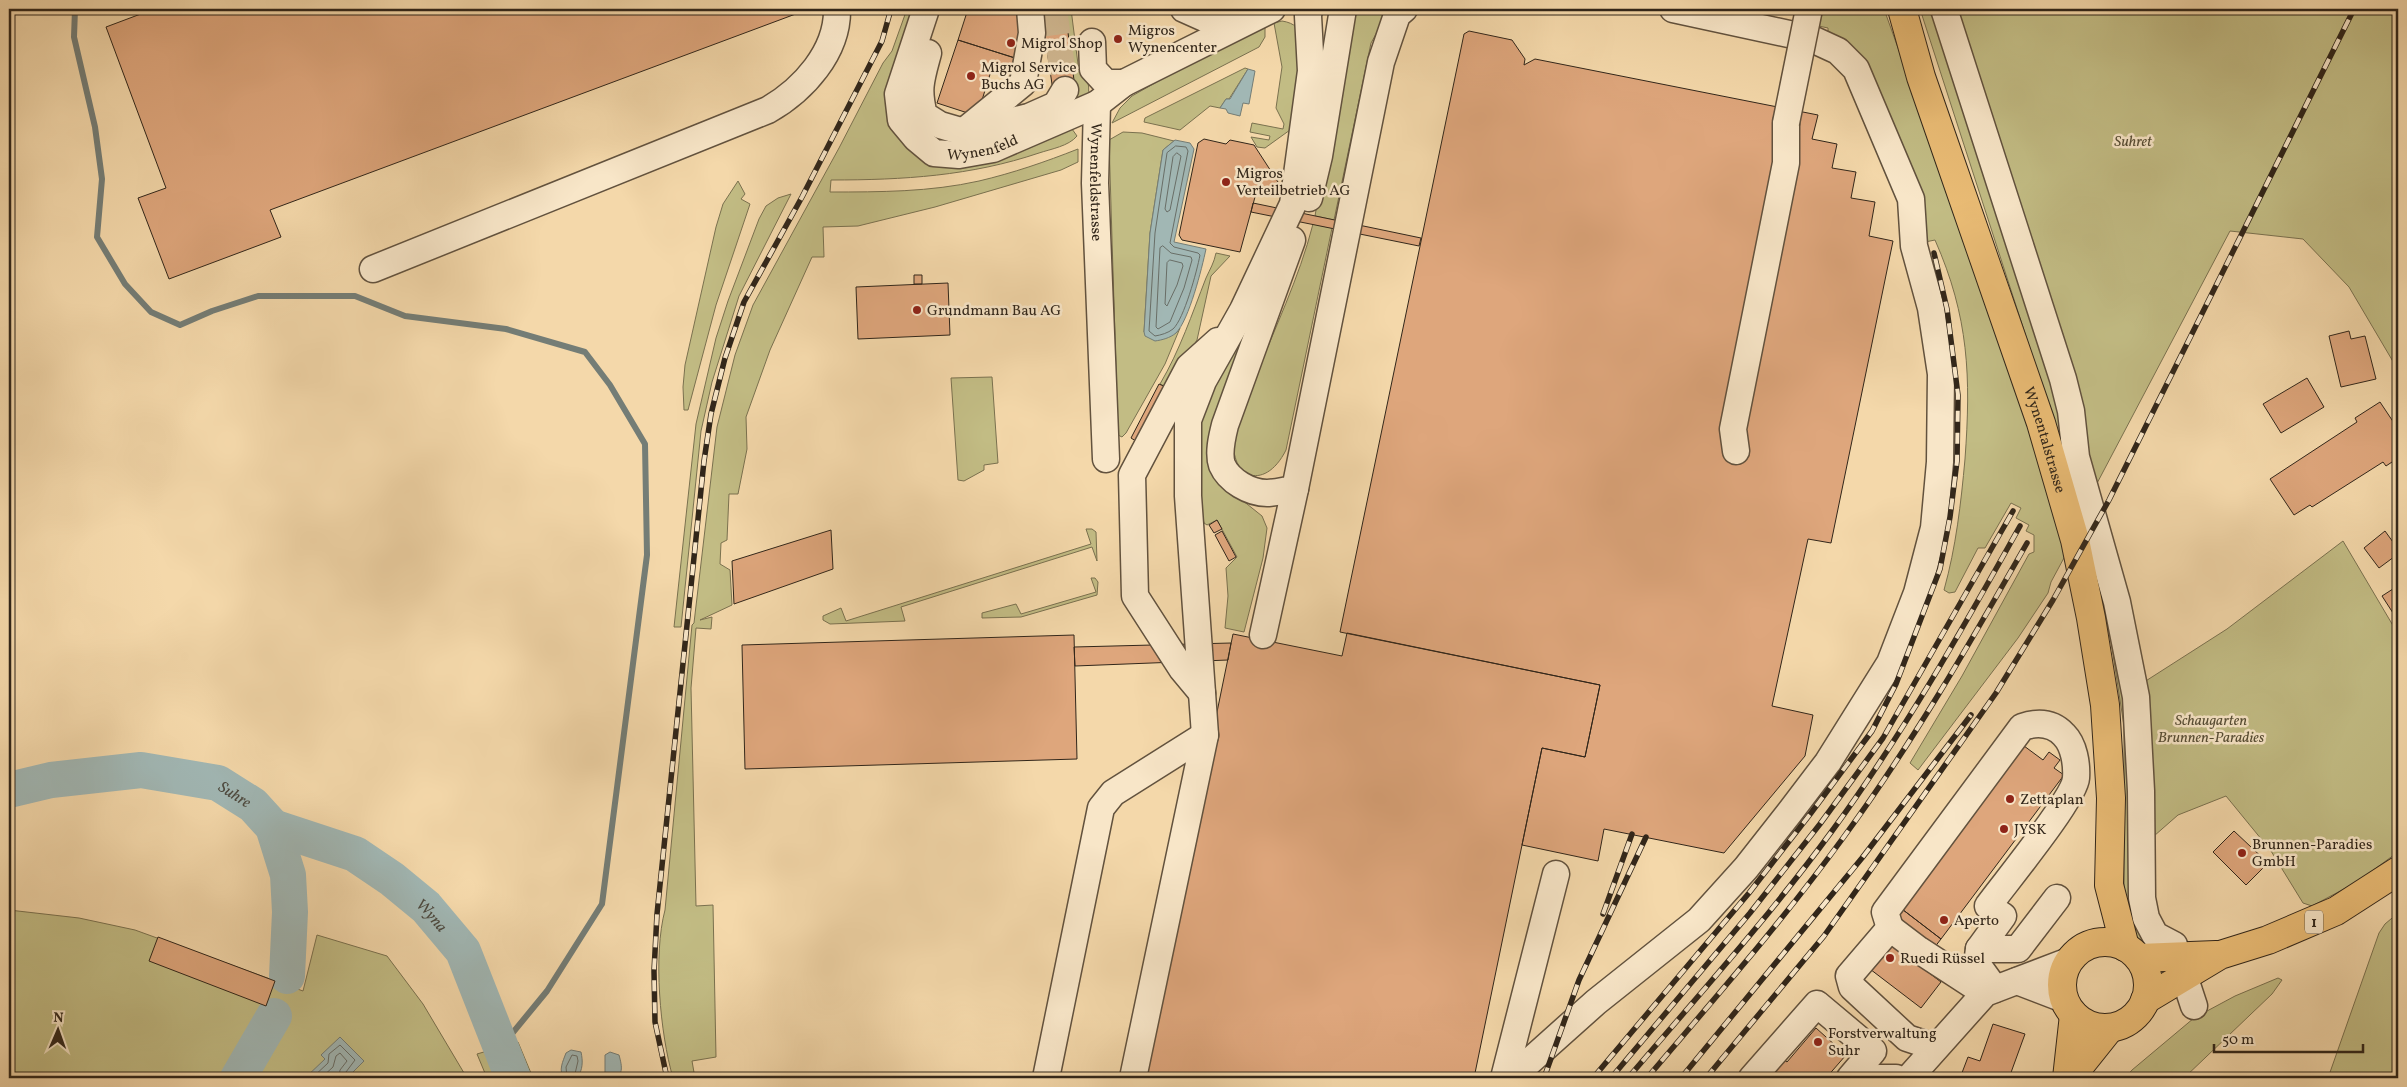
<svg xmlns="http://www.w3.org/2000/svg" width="2407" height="1087" font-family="Vollkorn,serif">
<rect width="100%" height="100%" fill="#f4d8aa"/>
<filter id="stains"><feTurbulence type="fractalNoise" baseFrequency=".004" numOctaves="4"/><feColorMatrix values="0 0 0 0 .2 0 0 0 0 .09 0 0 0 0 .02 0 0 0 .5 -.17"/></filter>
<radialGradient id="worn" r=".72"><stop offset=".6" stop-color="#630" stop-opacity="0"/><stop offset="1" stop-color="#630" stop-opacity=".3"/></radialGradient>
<path fill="#c2bc84" stroke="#7a714f" d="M907 9H921L918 150 1067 129H1072L1077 136C1069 146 1051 149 1039 153 971 176 903 180 831 180L830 192C880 192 930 192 979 181 1013 173 1045 162 1078 149V162L1061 170 935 207 858 226 823 227 824 257H812L770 350 746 417 747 449 738 494H729L727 540 721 543 720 564 730 570 732 605 700 620 712 617 711 629 696 628 691 688 696 906 713 905 716 1057 692 1061 695 1078H673C660 1033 653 955 665 910L692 625 694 623 717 427 735 355 753 305 839 148 883 63 892 51Z
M1065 9H1071L1079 72H1082C1091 81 1089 92 1087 105L1032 128 938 143 919 124 937 138 948 141 1076 99Z
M1350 9H1390L1371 43 1334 220 1315 216Z
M1818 9H1884L1967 240 2028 419 2065 556 2051 582 2048 593 2018 638 1918 770 1910 763 1962 676 2029 554 2034 552V535L2026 531 2029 525 2016 518 2021 508 2011 503 1985 548H1978L1955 592 1949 593 1944 590C1956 547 1961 503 1965 459 1971 377 1969 317 1935 240L1925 242 1844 40 1828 31V28L1814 25Z
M1920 9H1937L2060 384 2066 460Z
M1954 9H2398V370L2349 287 2303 239 2230 231 2094 489Z
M1282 21C1295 23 1300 29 1305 41L1290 130 1265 148 1257 147 1251 137 1269 140 1270 136 1250 132 1252 123 1283 129 1284 124 1276 108 1282 67 1274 23Z
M1265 26V37L1259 47 1112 123 1120 108 1132 96 1190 63Z
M1245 68 1248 69 1229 99H1226L1220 108 1210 106 1180 130 1144 122 1145 118Z
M1123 132 1142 133 1174 141 1163 150 1150 233 1144 332 1176 333 1180 328 1165 364 1126 433 1122 437 1118 435 1109 140Z
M738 181 745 194 741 199 750 204 716 305 688 410H684L683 387 685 365 716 227 723 204Z
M791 194 739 296 712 382 701 431 681 627H674L696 424 716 338 728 301 759 219 766 206 778 198Z
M1313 224 1332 228 1286 450C1264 494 1226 477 1235 432 1238 415 1248 397 1254 381 1274 329 1299 279 1313 224Z
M1216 253 1230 256 1211 276 1197 340 1168 388 1160 384C1180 350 1192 314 1206 278 1210 269 1214 263 1216 253Z
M1256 299 1215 419 1242 500 1262 516 1267 528 1263 558 1244 632 1225 628 1228 596 1226 568 1237 557 1217 520 1207 525 1204 523 1197 493 1202 408Z
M992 377 998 463 984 465V470L964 481 958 480 951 378Z
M1086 529H1092L1096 532 1097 561 1092 547 901 607 905 621 830 624 823 620V616L841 608 846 621 1091 544Z
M2343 541 2398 634V852L2357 882 2312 906 2303 903 2271 851 2226 796 2178 815 2146 843 2141 684 2227 629Z
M2097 575 2118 616 2148 947 2136 938 2124 904V726L2111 641Z
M1091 578H1095L1098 582 1097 595 1021 617 982 618V613L1016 604 1021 614 1096 592Z
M9 910 79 918 135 930 303 991 317 935 387 956 423 1004 467 1078H9Z
M2398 913V1078H2328L2379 933 2385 924Z
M2278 978 2282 980 2272 994 2184 1078H2125L2132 1070 2194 1018 2235 996Z
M518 1042 533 1078H487L477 1054Z"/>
<path fill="#a1b7b4" stroke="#747d76" d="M1248 69 1255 71 1249 104 1243 103 1240 116 1228 113 1226 109 1220 108 1226 99H1230Z
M1175 140 1190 143 1194 149 1174 242 1206 249C1202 268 1189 320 1176 333 1170 338 1162 340 1155 341L1145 336 1144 332 1150 233 1163 150Z
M340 1037 364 1061 350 1075 351 1077 305 1078 325 1059 321 1055Z
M571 1050 581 1052C583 1061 583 1070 577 1078H564C558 1071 563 1061 566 1053Z
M610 1052 619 1055C622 1066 625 1078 609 1078L605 1072V1055Z"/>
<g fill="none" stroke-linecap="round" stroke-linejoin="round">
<path stroke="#696e67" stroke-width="1" d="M1176 146 1186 147 1188 151 1170 243 1174 247 1198 253 1200 255C1197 271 1184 319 1173 329 1168 333 1161 335 1155 336L1149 331 1155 233 1167 153Z
M1177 153 1181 156 1170 210 1167 212 1165 209 1173 157Z
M1163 246 1171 253 1191 257 1192 260 1184 288 1170 322 1158 329 1156 327 1160 248Z
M1170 260 1182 263 1183 266 1177 285 1167 306 1165 304 1167 263Z
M312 1078 328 1063 329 1054 340 1045 355 1060 346 1072V1078
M321 1078 333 1067 336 1056 340 1053 347 1061 340 1070 339 1078
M567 1078 566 1067 572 1055 577 1056 578 1061 574 1078"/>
<path stroke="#747d76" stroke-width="6" d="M75 9 74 37 95 127 102 179 97 237 125 284 151 312 180 325 212 311 258 296H355L405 316 506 329 585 352 610 385 645 444 647 555 602 904 547 991 501 1047"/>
<g stroke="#a1b7b4" stroke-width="36">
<path id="s1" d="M9 790 51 780 141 770 218 783 253 805 273 827 288 875 290 912 287 976"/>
<path id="s2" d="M273 827 355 854 392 879 426 907 463 951 513 1078"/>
<path d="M238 1078 274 1016"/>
</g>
</g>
<path fill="#dea67c" stroke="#31261a" d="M154 9H809L270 210 281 237 169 279 138 198 166 188 106 27Z
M968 9H1021L1023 31 1015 58 958 40Z
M1041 9H1065L1075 88 1053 91Z
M1469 31 1512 40 1525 59 1524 65 1535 59 1818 115 1812 139 1837 144 1832 168 1856 172 1851 198 1875 202 1869 236 1893 241 1831 543 1808 539 1772 706 1813 715 1805 756 1724 853 1604 829 1598 861 1522 845 1542 748 1585 757 1600 685 1340 632 1464 34Z
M958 40 1015 58 1010 74 992 68 977 116 937 103Z
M1204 139 1226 144 1230 140 1254 145 1278 182 1255 197 1240 252 1182 240 1179 235 1198 143Z
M1253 203 1421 238 1419 246 1251 212Z
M914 275H922V284H914Z
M948 283 950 335 858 339 856 287Z
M2349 331 2351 339 2365 336 2376 379 2341 387 2329 336Z
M2307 378 2324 407 2281 433 2263 404Z
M1159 384 1168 388 1139 443 1131 438Z
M2380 402 2398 429V458L2386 466 2383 462 2312 507 2310 505 2294 515 2270 479 2357 422 2355 418Z
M1217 520 1222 529 1214 533 1209 525Z
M831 530 833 569 734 604 732 561Z
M1222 531 1236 557 1229 561 1215 535Z
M2385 531 2398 549V554L2379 568 2364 548Z
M2396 587 2398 610 2393 613 2382 596Z
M1347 633 1600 685 1585 757 1542 748 1474 1078H1142L1233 634 1342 656Z
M1074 635 1077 759 745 769 742 645Z
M1231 643 1228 660 1075 666 1074 647Z
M2020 743 2043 760 2049 752 2060 760 2054 768 2064 775 1941 939 1898 906Z
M2234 831 2268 863 2246 885 2213 852Z
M1898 906 1941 939 1920 966 1941 982 1921 1008 1866 966 1885 940Z
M158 937 275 981 266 1006 149 961Z
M1993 1024 2025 1034 2009 1078H1960L1968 1057 1980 1061Z
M1816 1028 1846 1055 1826 1078H1767L1778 1055 1787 1062Z"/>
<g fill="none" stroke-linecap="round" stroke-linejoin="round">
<path stroke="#cdb48d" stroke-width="26" stroke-dasharray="26 13" stroke-linecap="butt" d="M1054 9 1065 90"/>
<g stroke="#62523e" stroke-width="29">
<g id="minor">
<path id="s3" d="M926 9 898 94 901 120 916 138 934 153 959 155 993 149 1097 104 1124 83 1272 9"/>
<path d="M1184 9 1222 26 1244 22"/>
<path d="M1944 9 2063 379 2071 411 2076 457 2117 602 2136 697 2141 791 2142 898 2146 918 2155 935 2174 945 2194 1006"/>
<path d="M1092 42 1093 69 1106 83H1124"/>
<path d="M928 53C921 79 917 89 924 115L940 125 964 132 1029 117 1056 105 1065 90"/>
<path id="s4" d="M1097 104 1095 183 1106 459"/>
<path d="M968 128 1023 83 1032 33 1030 9"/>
<path d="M1309 198 1319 156 1343 9"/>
<path d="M1292 240 1225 425C1222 437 1218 453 1222 465 1229 481 1250 493 1267 493 1276 493 1286 490 1295 489L1381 62 1397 15 1404 9"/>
<path d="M373 269 768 110C803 90 838 52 837 9"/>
<path d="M1736 451 1733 429 1786 163V123"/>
<path d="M1263 635 1295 489"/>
<path d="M1202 693 1182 669 1135 596 1132 475 1189 367 1218 341"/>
<path d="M1890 928 1885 912 2022 727C2037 722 2052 722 2064 735 2074 745 2077 764 2076 778 2075 798 2004 884 1988 906L2003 916 1979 949 1977 964 1995 989"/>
<path d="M1979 949H2018L2057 898"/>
<path d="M2017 981 2064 999"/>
<path d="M1934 1047 1907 1038 1852 987 1849 976 1890 928 1919 950 1985 993"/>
<path d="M1046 1078 1101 808 1113 793 1205 735"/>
<path d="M1133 1078 1205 735 1188 496V420L1203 381 1243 310 1293 204 1311 71 1308 16 1309 9"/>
<path d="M1504 1078 1556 874"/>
<path d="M1511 1078 1596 1002 1699 920 1746 868 1790 812 1828 762 1890 663 1917 593 1934 528 1940 462 1941 374 1931 308 1914 246 1911 199 1856 69 1838 51 1812 39 1673 9"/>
<path d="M1752 1078 1817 1004 1873 1051 1850 1078"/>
<path d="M1879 1078H1896"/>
<path d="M1909 1078 1985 993 2069 961"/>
</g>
</g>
<g stroke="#31261a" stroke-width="30">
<g id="major">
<path id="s5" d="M1902 9 1921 77 2041 423 2075 540 2091 618 2105 705 2111 798 2109 885 2125 947"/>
<circle cx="2105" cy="985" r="43"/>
<path d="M2139 958 2216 955"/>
<path d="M2145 1000 2220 955 2268 940 2336 911 2398 871"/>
<path d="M2067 1078 2074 1015"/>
<path d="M2070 1078 2110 1028"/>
</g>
</g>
<use href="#minor" stroke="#f8e6c8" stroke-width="26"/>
<use href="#major" stroke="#eabc75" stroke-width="28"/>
<g stroke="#31261a" stroke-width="5.5">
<path id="rail" d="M1603 914 1632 834
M667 1078 655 1022 654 971 657 914 704 461 711 414 725 358 744 302 802 197 882 41 891 9
M1544 1078 1579 980 1646 837
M1593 1078 1749 893 1811 813 1872 731 1896 684 1940 569 1950 517 1957 461 1958 395 1947 309 1934 253
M1611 1078 1750 913 1820 824 1883 738 2013 511
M1628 1078C1697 997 1769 917 1832 831 1903 734 1962 630 2020 526
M1647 1078C1714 999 1782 922 1843 838 1912 744 1970 643 2027 543
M1681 1078 1862 858 1971 715
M1706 1078 1824 936 1996 693 2053 600 2109 500 2354 9"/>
</g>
<use href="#rail" stroke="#f8e6c8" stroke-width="4" stroke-dasharray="11" stroke-linecap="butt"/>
<g stroke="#62523e" stroke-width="29" stroke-linecap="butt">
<path id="minor-bridge" d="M1786 123 1809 9"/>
</g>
<use href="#minor-bridge" stroke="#f8e6c8" stroke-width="26"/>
</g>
<g fill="#8f2418" stroke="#f8e6c8" stroke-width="2">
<circle cx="1118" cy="39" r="5"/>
<circle cx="1011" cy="43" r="5"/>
<circle cx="971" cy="76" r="5"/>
<circle cx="1226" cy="182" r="5"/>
<circle cx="917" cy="310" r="5"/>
<circle cx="2010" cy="799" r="5"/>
<circle cx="2004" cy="829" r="5"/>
<circle cx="2242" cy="853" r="5"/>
<circle cx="1944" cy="920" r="5"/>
<circle cx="1890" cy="958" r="5"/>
<circle cx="1818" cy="1042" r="5"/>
</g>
<g text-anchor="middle" stroke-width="5" stroke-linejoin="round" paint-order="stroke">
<rect fill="#f8e6c8" stroke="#6d604e" stroke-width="1" x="2305" y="910.5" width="18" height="23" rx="4"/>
<g font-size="14" font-weight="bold" fill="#31261a">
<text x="2314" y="927">1</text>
</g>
<g font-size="15" fill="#31261a" stroke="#f8e6c8" text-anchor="start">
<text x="1128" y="35">Migros<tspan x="1128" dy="17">Wynencenter</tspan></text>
<text x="1021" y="48">Migrol Shop</text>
<text x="981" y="72">Migrol Service<tspan x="981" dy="17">Buchs AG</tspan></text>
<text x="1236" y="178">Migros<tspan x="1236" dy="17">Verteilbetrieb AG</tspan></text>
<text x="927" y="315">Grundmann Bau AG</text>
<text x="2020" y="804">Zettaplan</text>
<text x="2014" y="834">JYSK</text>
<text x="2252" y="849">Brunnen-Paradies<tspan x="2252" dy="17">GmbH</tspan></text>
<text x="1954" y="925">Aperto</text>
<text x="1900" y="963">Ruedi Rüssel</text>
<text x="1828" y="1038">Forstverwaltung<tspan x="1828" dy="17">Suhr</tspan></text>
</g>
<g font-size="15" font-style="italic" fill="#554c34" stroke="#f8e6c8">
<text x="2133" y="146">Suhret</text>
<text x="2211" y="725">Schaugarten<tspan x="2211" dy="17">Brunnen-Paradies</tspan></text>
</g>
<g font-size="15" fill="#31261a" stroke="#f8e6c8">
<text dy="5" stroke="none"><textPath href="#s3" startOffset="212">Wynenfeld</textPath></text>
<text dy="5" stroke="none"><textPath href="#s4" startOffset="78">Wynenfeldstrasse</textPath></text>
<text dy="5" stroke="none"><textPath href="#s5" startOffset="454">Wynentalstrasse</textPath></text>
</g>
<g font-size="16" font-style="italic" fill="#4d4a40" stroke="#f8e6c8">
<text dy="6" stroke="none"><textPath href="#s1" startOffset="232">Suhre</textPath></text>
<text dy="6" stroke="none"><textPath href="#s2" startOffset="185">Wyna</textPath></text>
</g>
</g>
<rect width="2407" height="1087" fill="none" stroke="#f4d8aa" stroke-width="30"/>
<rect x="10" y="10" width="2387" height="1067" fill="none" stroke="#31261a" stroke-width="2.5"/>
<rect x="15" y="15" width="2377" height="1057" fill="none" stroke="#31261a"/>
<g transform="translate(58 1030) rotate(2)" stroke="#f8e6c8" stroke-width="4" paint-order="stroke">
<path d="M0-4L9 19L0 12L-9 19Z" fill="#31261a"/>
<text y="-8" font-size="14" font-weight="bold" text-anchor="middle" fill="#31261a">N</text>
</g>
<path d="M2214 1044v8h149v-8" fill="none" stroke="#31261a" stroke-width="2.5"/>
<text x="2222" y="1044" font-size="15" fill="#31261a" stroke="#f8e6c8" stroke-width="4" paint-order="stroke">50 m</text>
<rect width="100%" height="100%" filter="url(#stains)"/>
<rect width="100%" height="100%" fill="url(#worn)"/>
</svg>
